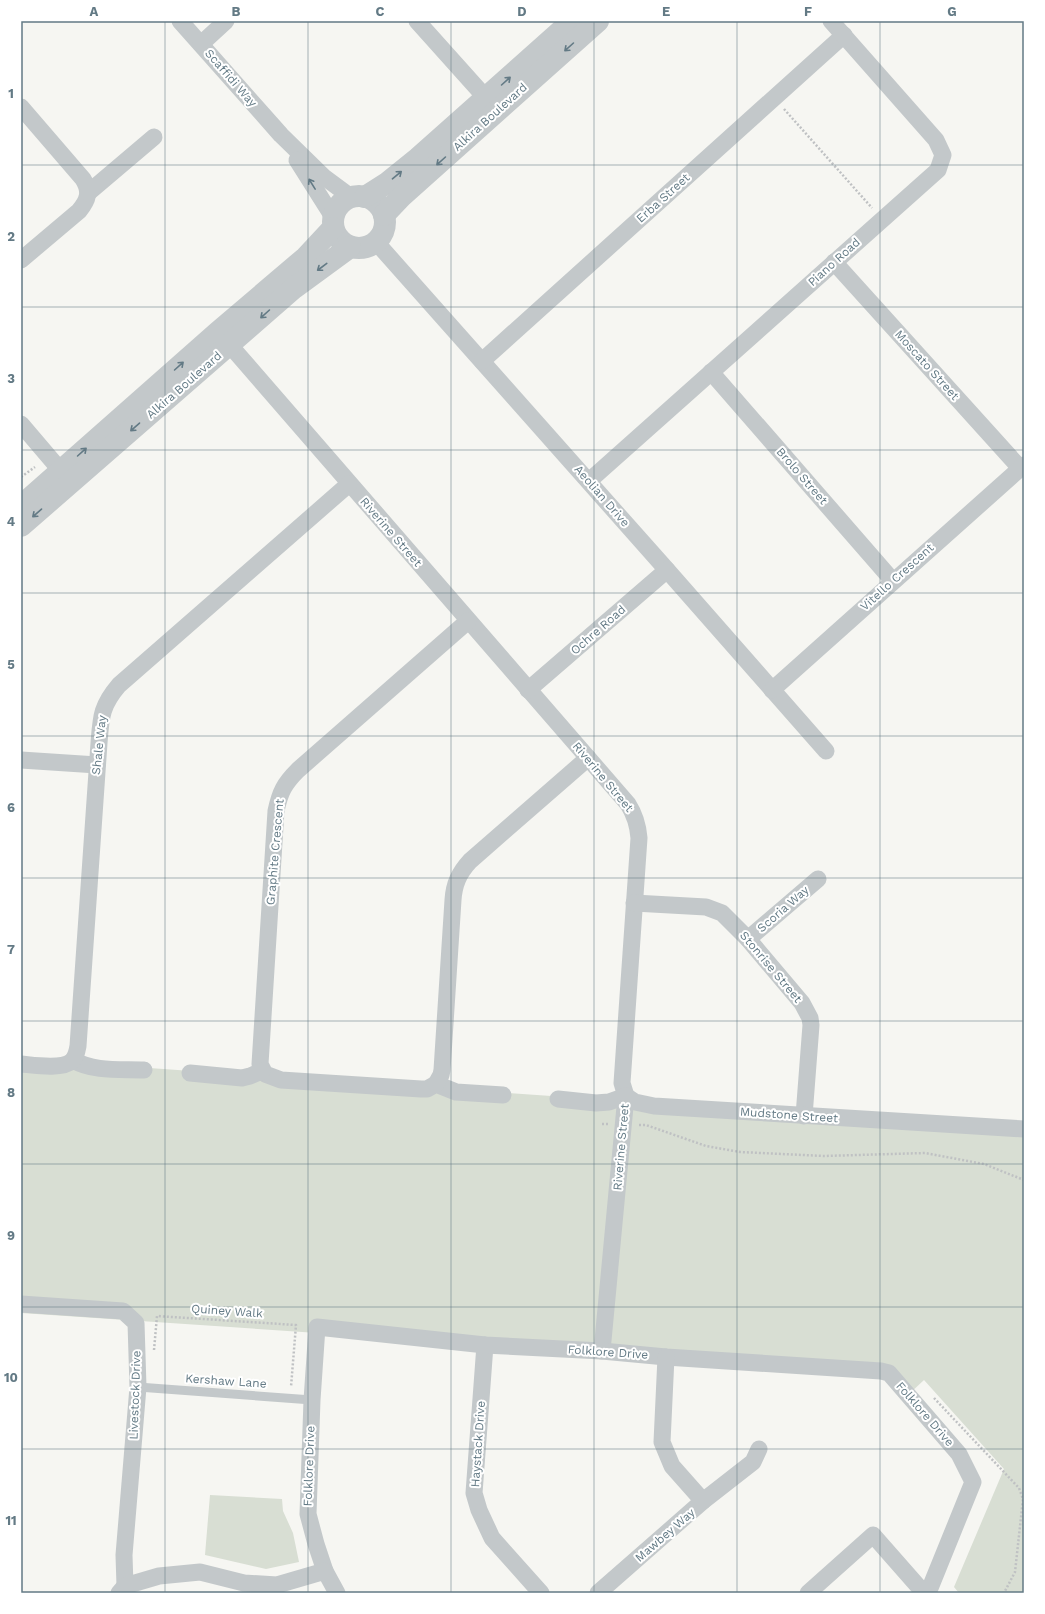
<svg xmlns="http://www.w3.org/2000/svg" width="1045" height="1614" viewBox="0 0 1045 1614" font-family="'Work Sans',sans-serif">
  <rect width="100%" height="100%" fill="#f6f6f2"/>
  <g fill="#d8ded3">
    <path d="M21,1059L1024,1129V1593H959L954,1587L1004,1469L924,1380L908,1395L881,1371L21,1313Z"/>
    <path d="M210,1495L282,1499L283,1511L293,1533L299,1562L266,1569L205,1555Z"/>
  </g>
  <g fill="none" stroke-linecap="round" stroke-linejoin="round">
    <g stroke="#bfc1c3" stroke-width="2.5" stroke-dasharray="2 2" stroke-linecap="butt">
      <path d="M784,109L872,208"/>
      <path d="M21,477L35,467"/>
      <path d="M602,1124H608"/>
      <path d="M639,1125H646L706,1146L740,1152L824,1156L925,1153L984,1164L1024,1180"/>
      <path d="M154,1350L157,1316L296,1325L291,1387"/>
      <path d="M934,1398L1019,1488L1023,1499L1015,1572L1004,1593"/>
    </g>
    <path stroke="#c3c8ca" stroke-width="9" d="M138,1387L312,1400"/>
    <g stroke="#c3c8ca" stroke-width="17">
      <path d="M180,21L281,135L324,177L351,197"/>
      <path d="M417,21L486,98"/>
      <path d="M201,44L226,21"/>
      <path d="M21,107L83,179C91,192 88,200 79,211L21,260"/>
      <path d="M297,160L333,217"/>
      <path d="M88,193L154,137"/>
      <path d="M376,242L667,570L826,751"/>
      <path d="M834,262L1020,468"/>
      <path d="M221,335L628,804C635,815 638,825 639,838L622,1083L626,1096L602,1351"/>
      <path d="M482,361L844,35"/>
      <path d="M711,372L893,581"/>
      <path d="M21,424L61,471"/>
      <path d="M589,481L938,170L943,155L936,140L831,21"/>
      <path d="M468,621L298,770C284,784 280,792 276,811L260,1064L265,1074L281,1080L421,1089H427L436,1084L456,1092L503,1095"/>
      <path d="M528,690L667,570"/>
      <path d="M772,690L1024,465"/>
      <path d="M21,760L97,765"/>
      <path d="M634,903L706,907L722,913L748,939L802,1003L810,1018L811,1025L804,1116"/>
      <path d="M748,939L818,879"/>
      <path d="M73,1060C94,1072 120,1069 144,1070"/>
      <path d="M21,1064C33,1065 62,1070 72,1061C76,1057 77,1052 78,1046L99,743C101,717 101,706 119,685L349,484"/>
      <path d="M190,1073L242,1078L250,1076L262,1071"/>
      <path d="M436,1084L441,1075L442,1070L453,900C454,884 459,873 470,861L588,758"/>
      <path d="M558,1099L596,1103L609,1102L626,1096L635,1102L654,1106L1024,1129"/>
      <path d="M21,1304L123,1311L136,1323L138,1387L124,1555L125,1586"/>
      <path d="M485,1345L474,1493L479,1510L492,1538L541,1593"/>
      <path d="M703,1501L753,1462L759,1449"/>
      <path d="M325,1571L316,1544L308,1514L312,1400L317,1327L485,1345L602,1351L666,1357L881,1371L889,1373L959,1454L973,1482L928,1593"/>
      <path d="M119,1593L125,1586L159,1576L200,1572L244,1583L277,1585L325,1571L337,1593"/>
      <path d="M598,1593L703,1501L672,1466L662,1442L666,1357"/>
      <path d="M808,1593L873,1535L924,1593"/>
    </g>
    <g stroke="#c3c8ca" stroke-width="22">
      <circle cx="359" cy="222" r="26"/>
      <path d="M365,197L387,183L418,158L572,21"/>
      <path d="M384,215L402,196L598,21"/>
      <path d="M21,506L218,332L306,257L333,228"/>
      <path d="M21,526L294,288L350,247"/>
    </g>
  </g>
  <defs><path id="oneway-shaft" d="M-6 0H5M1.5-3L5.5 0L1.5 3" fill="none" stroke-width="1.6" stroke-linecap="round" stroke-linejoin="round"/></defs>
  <g stroke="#637a85">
    <use href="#oneway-shaft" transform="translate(569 47) rotate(138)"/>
    <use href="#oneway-shaft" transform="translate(506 81) rotate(-42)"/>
    <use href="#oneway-shaft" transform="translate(441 161) rotate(138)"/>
    <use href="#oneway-shaft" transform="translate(397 175) rotate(-40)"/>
    <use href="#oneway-shaft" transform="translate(312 184) rotate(-122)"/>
    <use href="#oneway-shaft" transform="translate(322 267) rotate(143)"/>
    <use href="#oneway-shaft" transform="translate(265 314) rotate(138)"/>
    <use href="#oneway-shaft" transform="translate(179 366) rotate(-42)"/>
    <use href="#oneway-shaft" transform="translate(135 427) rotate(139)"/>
    <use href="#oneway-shaft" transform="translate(82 452) rotate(-42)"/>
    <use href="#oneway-shaft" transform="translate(37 513) rotate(139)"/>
  </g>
  <path fill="none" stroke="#637a85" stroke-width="1" stroke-opacity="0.55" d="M165,21V1593M308,21V1593M451,21V1593M594,21V1593M737,21V1593M880,21V1593M21,165H1024M21,307H1024M21,450H1024M21,593H1024M21,736H1024M21,878H1024M21,1021H1024M21,1164H1024M21,1307H1024M21,1449H1024"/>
  <g text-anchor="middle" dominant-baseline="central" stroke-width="4" stroke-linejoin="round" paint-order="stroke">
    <g font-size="12" fill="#637a85" stroke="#fff">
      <text transform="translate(231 78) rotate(49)">Scaffidi Way</text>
      <text transform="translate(490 117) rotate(-42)">Alkira Boulevard</text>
      <text transform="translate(663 198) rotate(-42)">Erba Street</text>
      <text transform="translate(834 262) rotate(-42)">Piano Road</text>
      <text transform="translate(927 365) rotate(48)">Moscato Street</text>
      <text transform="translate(184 385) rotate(-41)">Alkira Boulevard</text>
      <text transform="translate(802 476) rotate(49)">Brolo Street</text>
      <text transform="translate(602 496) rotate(49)">Aeolian Drive</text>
      <text transform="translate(391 532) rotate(49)">Riverine Street</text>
      <text transform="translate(897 577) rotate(-42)">Vitello Crescent</text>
      <text transform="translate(598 630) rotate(-41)">Ochre Road</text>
      <text transform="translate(99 745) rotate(-84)">Shale Way</text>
      <text transform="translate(603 777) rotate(50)">Riverine Street</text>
      <text transform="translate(275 852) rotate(-85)">Graphite Crescent</text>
      <text transform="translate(783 909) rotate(-41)">Scoria Way</text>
      <text transform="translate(771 967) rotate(50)">Stonrise Street</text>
      <text transform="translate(789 1115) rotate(4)">Mudstone Street</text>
      <text transform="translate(621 1147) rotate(-85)">Riverine Street</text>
      <text transform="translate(227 1311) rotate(4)">Quiney Walk</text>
      <text transform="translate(608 1352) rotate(4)">Folklore Drive</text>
      <text transform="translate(226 1381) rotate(4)">Kershaw Lane</text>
      <text transform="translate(135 1395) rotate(-88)">Livestock Drive</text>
      <text transform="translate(925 1414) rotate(49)">Folklore Drive</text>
      <text transform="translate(478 1444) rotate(-86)">Haystack Drive</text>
      <text transform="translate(309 1466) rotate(-88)">Folklore Drive</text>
      <text transform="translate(665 1535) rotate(-41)">Mawbey Way</text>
    </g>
  </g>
  <rect width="1045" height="1614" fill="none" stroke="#ffffff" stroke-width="44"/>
  <rect x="22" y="22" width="1001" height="1570" fill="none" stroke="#637a85" stroke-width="1.5"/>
  <g font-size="13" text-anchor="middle" font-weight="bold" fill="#637a85">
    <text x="94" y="16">A</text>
    <text x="236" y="16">B</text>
    <text x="380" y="16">C</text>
    <text x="522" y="16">D</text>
    <text x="666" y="16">E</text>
    <text x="808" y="16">F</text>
    <text x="952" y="16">G</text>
    <text x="11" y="98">1</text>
    <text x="11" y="241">2</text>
    <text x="11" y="383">3</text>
    <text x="11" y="526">4</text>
    <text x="11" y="669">5</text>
    <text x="11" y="812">6</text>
    <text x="11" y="954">7</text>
    <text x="11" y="1097">8</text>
    <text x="11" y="1240">9</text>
    <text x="11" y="1382">10</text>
    <text x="11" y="1525">11</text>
  </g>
</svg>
